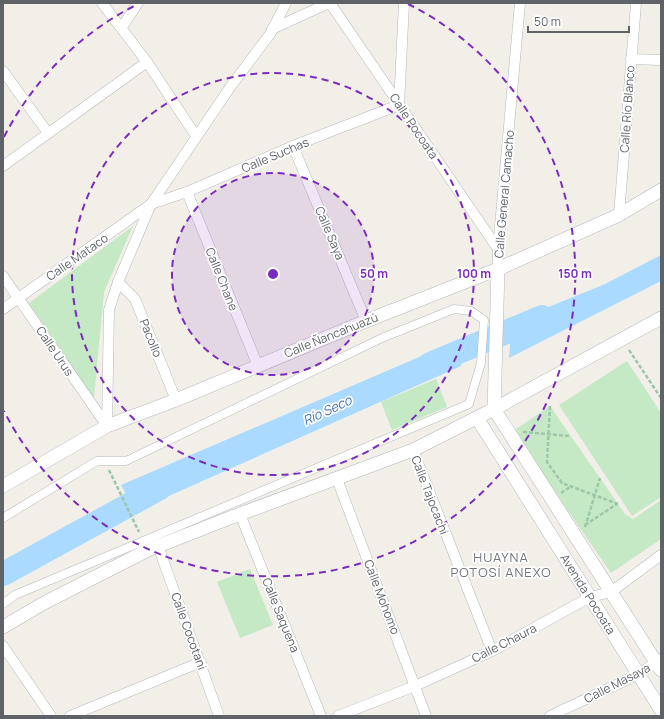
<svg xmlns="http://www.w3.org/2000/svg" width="664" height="719" viewBox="0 0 664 719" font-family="Manrope,sans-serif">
  <rect width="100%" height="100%" fill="#f1efe8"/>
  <g fill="#c5e8c5">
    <path d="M133,226L104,292L94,398L29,303Z"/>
    <path d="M627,361L661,413V497L632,516L559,405Z"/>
    <path d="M436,379L447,407L392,430L381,402Z"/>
    <path d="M550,406L625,514L633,519L661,500V539L611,573L513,431Z"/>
    <path d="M250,569L273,625L240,638L217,582Z"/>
  </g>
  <g fill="#aadaff">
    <path d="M661,255V281L509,358L512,322L605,284Z"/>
    <path d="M461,339V366L135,511L121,485Z"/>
  </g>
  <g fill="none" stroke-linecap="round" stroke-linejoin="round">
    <g stroke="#aadaff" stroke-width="24">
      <path d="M430,364L542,317"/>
      <path d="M3,574L160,488"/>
    </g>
    <g stroke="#b5b8bc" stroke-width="9">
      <path id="pedestrian" d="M3,518L97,461H126L382,338L454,309L471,311L484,320L481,363L469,404L15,595L3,604"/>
    </g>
    <g stroke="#b5b8bc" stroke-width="11">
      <g id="minor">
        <path d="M102,3L147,62L196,136"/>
        <path d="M330,3L498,249"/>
        <path d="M122,27L138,3"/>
        <path d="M272,29L329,3"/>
        <path d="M631,59L661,60"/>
        <path d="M3,71L48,133"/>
        <path d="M293,146L366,321"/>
        <path d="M3,166L147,62"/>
        <path d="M187,192L258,366"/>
        <path d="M619,215L636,3"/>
        <path d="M498,269V249L520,3"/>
        <path d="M3,276L107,426"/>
        <path d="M118,282L135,299L176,400"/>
        <path d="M3,309L151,204L187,192L293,146L399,105L404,3"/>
        <path d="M107,426L109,310L118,282L151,204L231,86L270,34L286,3"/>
        <path d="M413,450L492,651"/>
        <path d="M337,479L426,716"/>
        <path d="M240,514L321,716"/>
        <path d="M158,546L219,716"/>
        <path d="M3,646L51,716"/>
        <path d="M70,716L201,662"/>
        <path d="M338,716L415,686L492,651L590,597L611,592L661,555"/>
        <path d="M550,716L639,674L661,659"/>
      </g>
    </g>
    <g stroke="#b5b8bc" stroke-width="14">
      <g id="tertiary">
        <path d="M494,409L661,670"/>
        <path d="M494,409L498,269"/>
        <path d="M477,418L661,710"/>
        <path d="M3,486L107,426L176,400L366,321L498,269L619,215L661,190"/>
        <path d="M3,627L44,603L148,550L240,514L413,450L494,409L661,318"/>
      </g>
    </g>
    <g stroke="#9cc7a9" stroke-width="2.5" stroke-dasharray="4 2" stroke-linecap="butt">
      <path d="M629,350L661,398"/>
      <path d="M550,406L547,462L562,483L618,504"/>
      <path d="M523,432L570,436"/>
      <path d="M109,470L139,532"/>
      <path d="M561,493L570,487"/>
      <path d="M585,525L617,504"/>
      <path d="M585,527L600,478"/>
    </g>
    <use href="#pedestrian" stroke="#fff" stroke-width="8"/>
    <use href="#minor" stroke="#fff" stroke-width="10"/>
    <use href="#tertiary" stroke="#fff" stroke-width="13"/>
  </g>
  <circle cx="273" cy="274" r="101" fill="#7b2cbf" fill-opacity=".12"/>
  <g fill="none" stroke="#7b2cbf" stroke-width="2" stroke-dasharray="7 5">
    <circle cx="273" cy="274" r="101"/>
    <circle cx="273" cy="274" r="201"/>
    <path d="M4 137A302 302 0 0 1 138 4M408 4A302 302 0 1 1 4 411"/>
  </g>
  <g text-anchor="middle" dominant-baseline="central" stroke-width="3.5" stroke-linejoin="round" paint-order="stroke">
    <g font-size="12" fill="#5f6368" stroke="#fff">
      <text transform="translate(627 109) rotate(-86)">Calle Río Blanco</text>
      <text transform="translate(414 126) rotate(56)">Calle Pocoata</text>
      <text transform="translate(275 155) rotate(-23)">Calle Suchas</text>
      <text transform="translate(504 194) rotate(-85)">Calle General Camacho</text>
      <text transform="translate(330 233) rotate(67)">Calle Saya</text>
      <text transform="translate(77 257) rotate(-35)">Calle Mataco</text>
      <text transform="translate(222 279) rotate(68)">Calle Chane</text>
      <text transform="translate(331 335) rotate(-22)">Calle Ñancahuazú</text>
      <text transform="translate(151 338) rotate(68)">Pacollo</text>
      <text transform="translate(55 351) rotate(56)">Calle Urus</text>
      <text transform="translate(430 495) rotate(69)">Calle Tajocachi</text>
      <text transform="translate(588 594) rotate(58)">Avenida Pocoata</text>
      <text transform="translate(382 597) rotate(69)">Calle Mohomo</text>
      <text transform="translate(281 615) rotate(68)">Calle Saquena</text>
      <text transform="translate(189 631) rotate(70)">Calle Cocotani</text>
      <text transform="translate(504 643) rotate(-27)">Calle Chaura</text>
      <text transform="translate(617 683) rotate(-27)">Calle Masaya</text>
    </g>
    <g font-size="13" font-style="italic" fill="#4174aa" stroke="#fff">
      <text transform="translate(327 410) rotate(-25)">Río Seco</text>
    </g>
    <g font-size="13" letter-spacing="1" fill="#70757a" stroke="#fff">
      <text x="501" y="557">HUAYNA<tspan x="501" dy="15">POTOSÍ ANEXO</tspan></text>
    </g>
  </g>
  <circle cx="273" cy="274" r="6" fill="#7b2cbf" stroke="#fff" stroke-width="2"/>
  <g font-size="12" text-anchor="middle" font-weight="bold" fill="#7b2cbf" stroke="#fff" stroke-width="3.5" stroke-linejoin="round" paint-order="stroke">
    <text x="374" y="278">50 m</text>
    <text x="474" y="278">100 m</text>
    <text x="575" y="278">150 m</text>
  </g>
  <rect width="664" height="719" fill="none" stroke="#5f6368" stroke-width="8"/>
  <path d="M528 26v6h101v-6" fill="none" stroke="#5f6368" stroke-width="2"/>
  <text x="534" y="26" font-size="12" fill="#5f6368" stroke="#ffffff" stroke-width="3" paint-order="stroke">50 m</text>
</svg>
